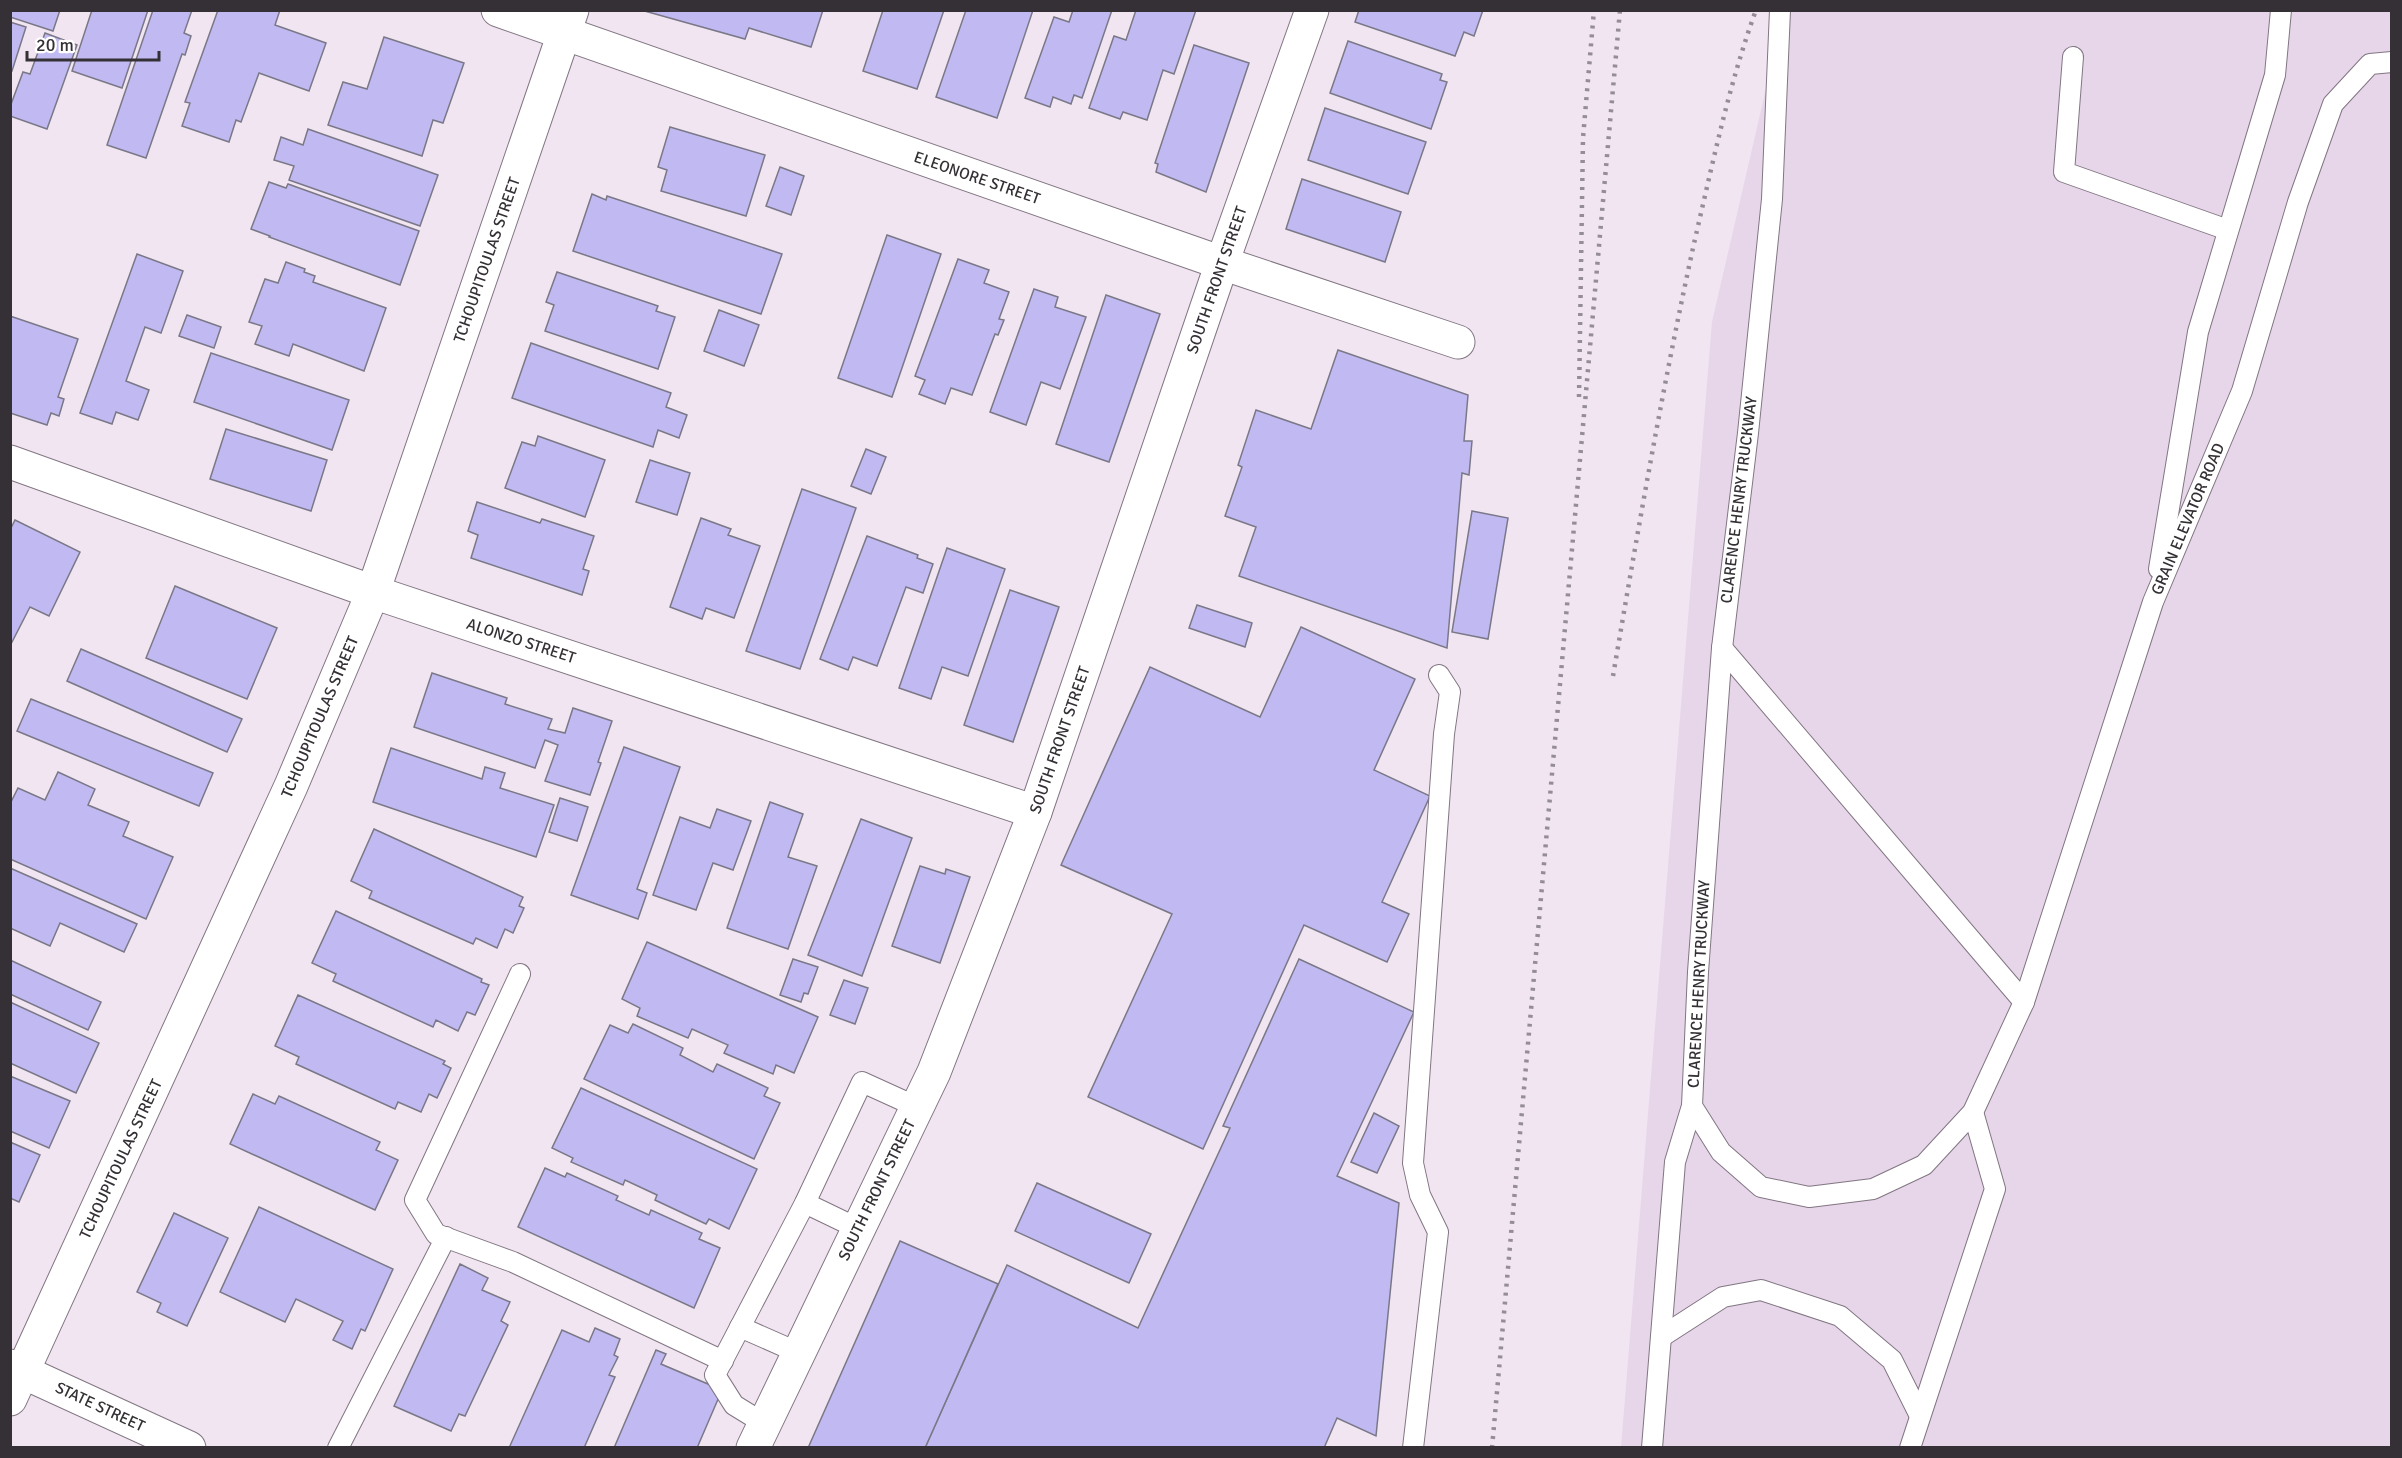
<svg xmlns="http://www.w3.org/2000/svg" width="2402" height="1458" viewBox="0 0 2402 1458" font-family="Signika,sans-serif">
  <rect width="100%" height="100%" fill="#f1e5f2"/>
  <path fill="#e7d5e9" d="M1784,11H2391V1447L1621,1448L1712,322Z"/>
  <g fill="#c1baf2" stroke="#7a7887" stroke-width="1.5">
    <path d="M10,10H60L53,31L10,17Z"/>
    <path d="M92,10H148L122,88L72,71Z"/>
    <path d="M153,10H192L184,33L191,36L185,55L182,54L146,158L107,145Z"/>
    <path d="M218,10H280L275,25L326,43L309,91L259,73L241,122L236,120L229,142L182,126L190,103L185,102Z"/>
    <path d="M641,10H823L811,47L749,28L745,39Z"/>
    <path d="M883,10H944L917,89L863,71Z"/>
    <path d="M966,10H1033L997,118L936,97Z"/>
    <path d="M1073,10H1112L1082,98L1074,95L1071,104L1053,97L1050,107L1025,98L1054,17L1069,22Z"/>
    <path d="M1136,10H1196L1174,74L1163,70L1147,120L1123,112L1120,119L1089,108L1114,36L1126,40Z"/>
    <path d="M1359,10H1483L1474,36L1464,32L1455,56L1355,22Z"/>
    <path d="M10,22L26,27L12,71L10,70Z"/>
    <path d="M45,33L77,45L47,129L10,116V107L23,72L30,74Z"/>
    <path d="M384,37L464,63L443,123L433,120L422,156L328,125L343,82L367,89Z"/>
    <path d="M1348,41L1442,74L1440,80L1447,82L1431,129L1330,93Z"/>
    <path d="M1194,45L1249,63L1206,192L1156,172L1158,164L1155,163Z"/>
    <path d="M1325,108L1426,142L1408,194L1308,160Z"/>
    <path d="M670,127L765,155L746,216L661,191L667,170L658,167Z"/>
    <path d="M308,129L438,175L420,226L289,180L294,166L274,160L281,137L303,145Z"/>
    <path d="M780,167L804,176L791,215L766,206Z"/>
    <path d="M1302,179L1401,212L1385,262L1286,229Z"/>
    <path d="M269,182L286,188L288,184L419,231L400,285L269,237L270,236L251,229Z"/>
    <path d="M592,194L606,200L607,196L782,254L761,314L573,251Z"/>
    <path d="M887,235L941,254L892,397L838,378Z"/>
    <path d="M137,254L183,271L161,333L145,327L126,381L149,390L138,420L116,412L112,424L80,413Z"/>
    <path d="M958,259L989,270L984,283L1009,292L999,319L1004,320L998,335L995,334L972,395L951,388L945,404L919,394L925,380L915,376Z"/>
    <path d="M286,262L305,269L304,272L315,276L313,282L386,308L364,371L293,344L289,356L255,344L262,326L249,322L265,279L278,283Z"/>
    <path d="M557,272L658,306L656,311L675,317L658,369L545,331L554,305L546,302Z"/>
    <path d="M1034,289L1058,297L1055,307L1086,317L1060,389L1041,382L1026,425L990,412Z"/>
    <path d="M1106,295L1160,314L1109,462L1056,444Z"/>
    <path d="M719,310L759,325L744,366L704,351Z"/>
    <path d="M187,315L221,327L214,348L179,336Z"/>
    <path d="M10,316L78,339L58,397L64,399L59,416L51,413L47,425L10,413Z"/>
    <path d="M531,343L671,393L666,407L687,415L679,438L658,430L653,447L512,398Z"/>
    <path d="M1338,350L1468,395L1464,441H1472L1469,475L1462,473L1447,648L1239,576L1256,527L1225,516L1242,467L1238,465L1256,410L1311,429Z"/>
    <path d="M211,353L349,400L332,450L194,402Z"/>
    <path d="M226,429L327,460L311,511L210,479Z"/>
    <path d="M538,436L605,460L585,517L505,488L522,442L535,446Z"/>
    <path d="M866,449L886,457L871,494L851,486Z"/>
    <path d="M650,460L690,473L677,515L636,502Z"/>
    <path d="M802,489L856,508L800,669L746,651Z"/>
    <path d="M477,502L540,523L542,519L594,536L583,569L589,571L582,595L471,558L478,535L468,531Z"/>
    <path d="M1472,511L1508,518L1488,639L1452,632Z"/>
    <path d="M701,518L731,529L728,535L760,546L734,618L706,608L702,619L670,607Z"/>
    <path d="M15,520L80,552L49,616L30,607L10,646V530Z"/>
    <path d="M867,536L918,555L917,558L933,564L923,593L906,587L877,666L853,657L848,670L820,659Z"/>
    <path d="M947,548L1005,569L968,676L942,667L931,699L899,688Z"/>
    <path d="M175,586L277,628L247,699L146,658Z"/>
    <path d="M1010,590L1059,607L1013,742L964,725Z"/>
    <path d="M1197,605L1252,623L1245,647L1189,628Z"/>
    <path d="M1301,627L1415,679L1374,770L1430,796L1382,902L1409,914L1387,962L1304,925L1203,1149L1088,1097L1172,914L1061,865L1150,667L1260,717Z"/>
    <path d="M81,649L242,719L227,752L67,681Z"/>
    <path d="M432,673L507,698L505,704L552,719L548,729L565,733L573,708L612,721L598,762L601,763L590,795L545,781L558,745L545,740L535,768L414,727Z"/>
    <path d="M31,699L213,773L199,806L17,731Z"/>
    <path d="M624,747L680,767L637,889L647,893L638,919L571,895Z"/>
    <path d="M391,748L482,779L485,767L505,773L500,788L554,805L536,857L373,802Z"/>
    <path d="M58,772L95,789L88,805L129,822L123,836L173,857L146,919L10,859V804L18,788L45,800Z"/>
    <path d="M560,798L588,807L577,841L549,832Z"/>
    <path d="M770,802L803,814L788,857L817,866L788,949L727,928Z"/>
    <path d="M717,809L751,821L733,870L713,863L696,910L653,895L680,817L710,828Z"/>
    <path d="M861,819L912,838L862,976L808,955Z"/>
    <path d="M374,829L523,897L519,906L524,908L513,933L505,929L497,948L476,938L473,944L369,898L372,891L351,881Z"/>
    <path d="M920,866L945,874L946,869L970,877L940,963L892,946Z"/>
    <path d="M10,868L137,924L124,952L60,923L50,946L10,928Z"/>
    <path d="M336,911L482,979L481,982L489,985L475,1015L467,1012L458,1031L436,1020L433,1027L333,981L336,974L312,963Z"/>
    <path d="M647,942L818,1017L794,1073L776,1065L773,1074L724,1053L728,1045L692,1029L688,1038L637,1016L640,1008L622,999Z"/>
    <path d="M793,959L818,967L808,994L804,993L801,1002L780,995Z"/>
    <path d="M1299,959L1414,1012L1337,1176L1399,1203L1376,1436L1337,1418L1324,1448H925L1007,1265L1138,1328L1230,1128L1223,1126Z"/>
    <path d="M10,960L101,1002L88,1030L10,994Z"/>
    <path d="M844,980L868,988L855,1024L830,1015Z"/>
    <path d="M298,995L445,1061L443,1064L451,1068L437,1098L429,1094L421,1112L398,1102L395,1109L296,1064L299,1057L275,1046Z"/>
    <path d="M10,1002L99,1043L76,1093L10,1063Z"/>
    <path d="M633,1024L683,1048L680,1055L713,1072L717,1064L768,1088L764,1096L780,1103L754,1159L584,1079L610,1025L628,1033Z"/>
    <path d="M10,1076L70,1101L49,1148L10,1131Z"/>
    <path d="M581,1088L757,1169L729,1229L709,1219L706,1224L655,1200L657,1195L625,1180L623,1185L571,1162L573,1158L552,1148Z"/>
    <path d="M253,1094L275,1104L279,1096L380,1142L376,1150L398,1160L375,1210L230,1144Z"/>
    <path d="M1374,1113L1399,1126L1377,1173L1351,1162Z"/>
    <path d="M10,1142L40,1155L19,1202L10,1198Z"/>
    <path d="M545,1168L565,1177L567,1173L618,1196L616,1200L649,1215L651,1210L702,1233L699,1239L720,1248L694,1308L518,1227Z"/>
    <path d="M1037,1183L1151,1234L1129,1283L1015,1231Z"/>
    <path d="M259,1207L393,1269L365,1331L361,1329L352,1349L333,1340L343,1321L296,1299L285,1322L220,1292Z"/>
    <path d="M174,1213L228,1238L187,1326L157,1312L161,1303L137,1292Z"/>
    <path d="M900,1241L998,1284L925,1448H808Z"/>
    <path d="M460,1264L488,1278L482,1290L510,1302L501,1321L508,1325L465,1416L459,1414L451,1431L394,1406Z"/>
    <path d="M595,1328L620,1339L614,1355L618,1357L609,1375L615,1377L584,1448H509L562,1330L589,1342Z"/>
    <path d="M656,1350L666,1354L661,1364L722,1390L697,1448H614Z"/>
  </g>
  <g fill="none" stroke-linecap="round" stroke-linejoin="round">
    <g stroke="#817682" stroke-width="22">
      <g id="lane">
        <path d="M1780,10L1772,199L1748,433L1722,648L1698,972L1692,1106L1721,1152L1761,1187L1809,1197L1873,1189L1924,1165L1973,1112L2024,1002L2153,602L2242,391L2298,202L2333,104L2370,64L2392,62"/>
        <path d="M2073,57L2064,172L2228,230"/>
        <path d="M2159,569L2198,332L2275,75L2281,10"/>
        <path d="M1722,648L2024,1002"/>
        <path d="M520,974L415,1200L436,1234L513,1262L723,1361"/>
        <path d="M805,1203L859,1229"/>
        <path d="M740,1327L799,1353"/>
        <path d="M1661,1337L1723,1297L1761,1290L1840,1316L1892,1360L1920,1416"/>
        <path d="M765,1424L734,1405L715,1375L805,1203L862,1082L917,1107"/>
        <path d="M338,1448L446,1237"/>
        <path d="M1413,1448L1438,1232L1420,1195L1413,1163L1444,734L1450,692L1439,675"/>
        <path d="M1652,1448L1675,1162L1692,1106"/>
        <path d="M1910,1448L1995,1189L1973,1112"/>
      </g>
    </g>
    <g stroke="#817682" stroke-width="35">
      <g id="street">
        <path d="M498,10L1222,263L1458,342"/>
        <path d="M10,462L373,592L1035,812"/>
        <path d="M10,1366L189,1448"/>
        <path d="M753,1448L934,1072L1035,812L1222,263L1312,10"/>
      </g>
    </g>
    <g stroke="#817682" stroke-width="35">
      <path id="secondary" d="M10,1399L291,786L373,592L572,10"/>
    </g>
    <use href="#lane" stroke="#fff" stroke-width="20"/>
    <use href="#street" stroke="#fff" stroke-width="33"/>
    <use href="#secondary" stroke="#fff" stroke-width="33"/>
    <g stroke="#958d96" stroke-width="4.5" stroke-dasharray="3 6" stroke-linecap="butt">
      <path d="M1579,397L1583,138L1594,10"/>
      <path d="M1613,676C1638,530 1663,384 1695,239C1713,162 1729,84 1756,10"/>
      <path d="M1492,1448L1620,10"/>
    </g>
  </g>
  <g text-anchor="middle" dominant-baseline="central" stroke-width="4.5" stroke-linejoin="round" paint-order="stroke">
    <g font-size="16" fill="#343035" stroke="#fff">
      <text transform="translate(977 178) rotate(19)">ELEONORE STREET</text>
      <text transform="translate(487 260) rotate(-71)">TCHOUPITOULAS STREET</text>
      <text transform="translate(1217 280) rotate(-71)">SOUTH FRONT STREET</text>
      <text transform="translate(1739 500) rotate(-83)">CLARENCE HENRY TRUCKWAY</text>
      <text transform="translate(2188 519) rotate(-67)">GRAIN ELEVATOR ROAD</text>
      <text transform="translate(521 641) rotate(18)">ALONZO STREET</text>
      <text transform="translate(320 717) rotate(-67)">TCHOUPITOULAS STREET</text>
      <text transform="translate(1060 740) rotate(-71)">SOUTH FRONT STREET</text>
      <text transform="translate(1699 984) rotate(-87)">CLARENCE HENRY TRUCKWAY</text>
      <text transform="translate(121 1159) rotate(-65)">TCHOUPITOULAS STREET</text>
      <text transform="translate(877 1190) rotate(-64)">SOUTH FRONT STREET</text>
      <text transform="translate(100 1407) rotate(25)">STATE STREET</text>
    </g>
  </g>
  <rect width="2402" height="1458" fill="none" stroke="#343035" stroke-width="24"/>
  <path d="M27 51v9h132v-9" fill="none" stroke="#343035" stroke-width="3"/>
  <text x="36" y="51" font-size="18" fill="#343035" stroke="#ffffff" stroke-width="4.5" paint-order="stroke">20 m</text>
</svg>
